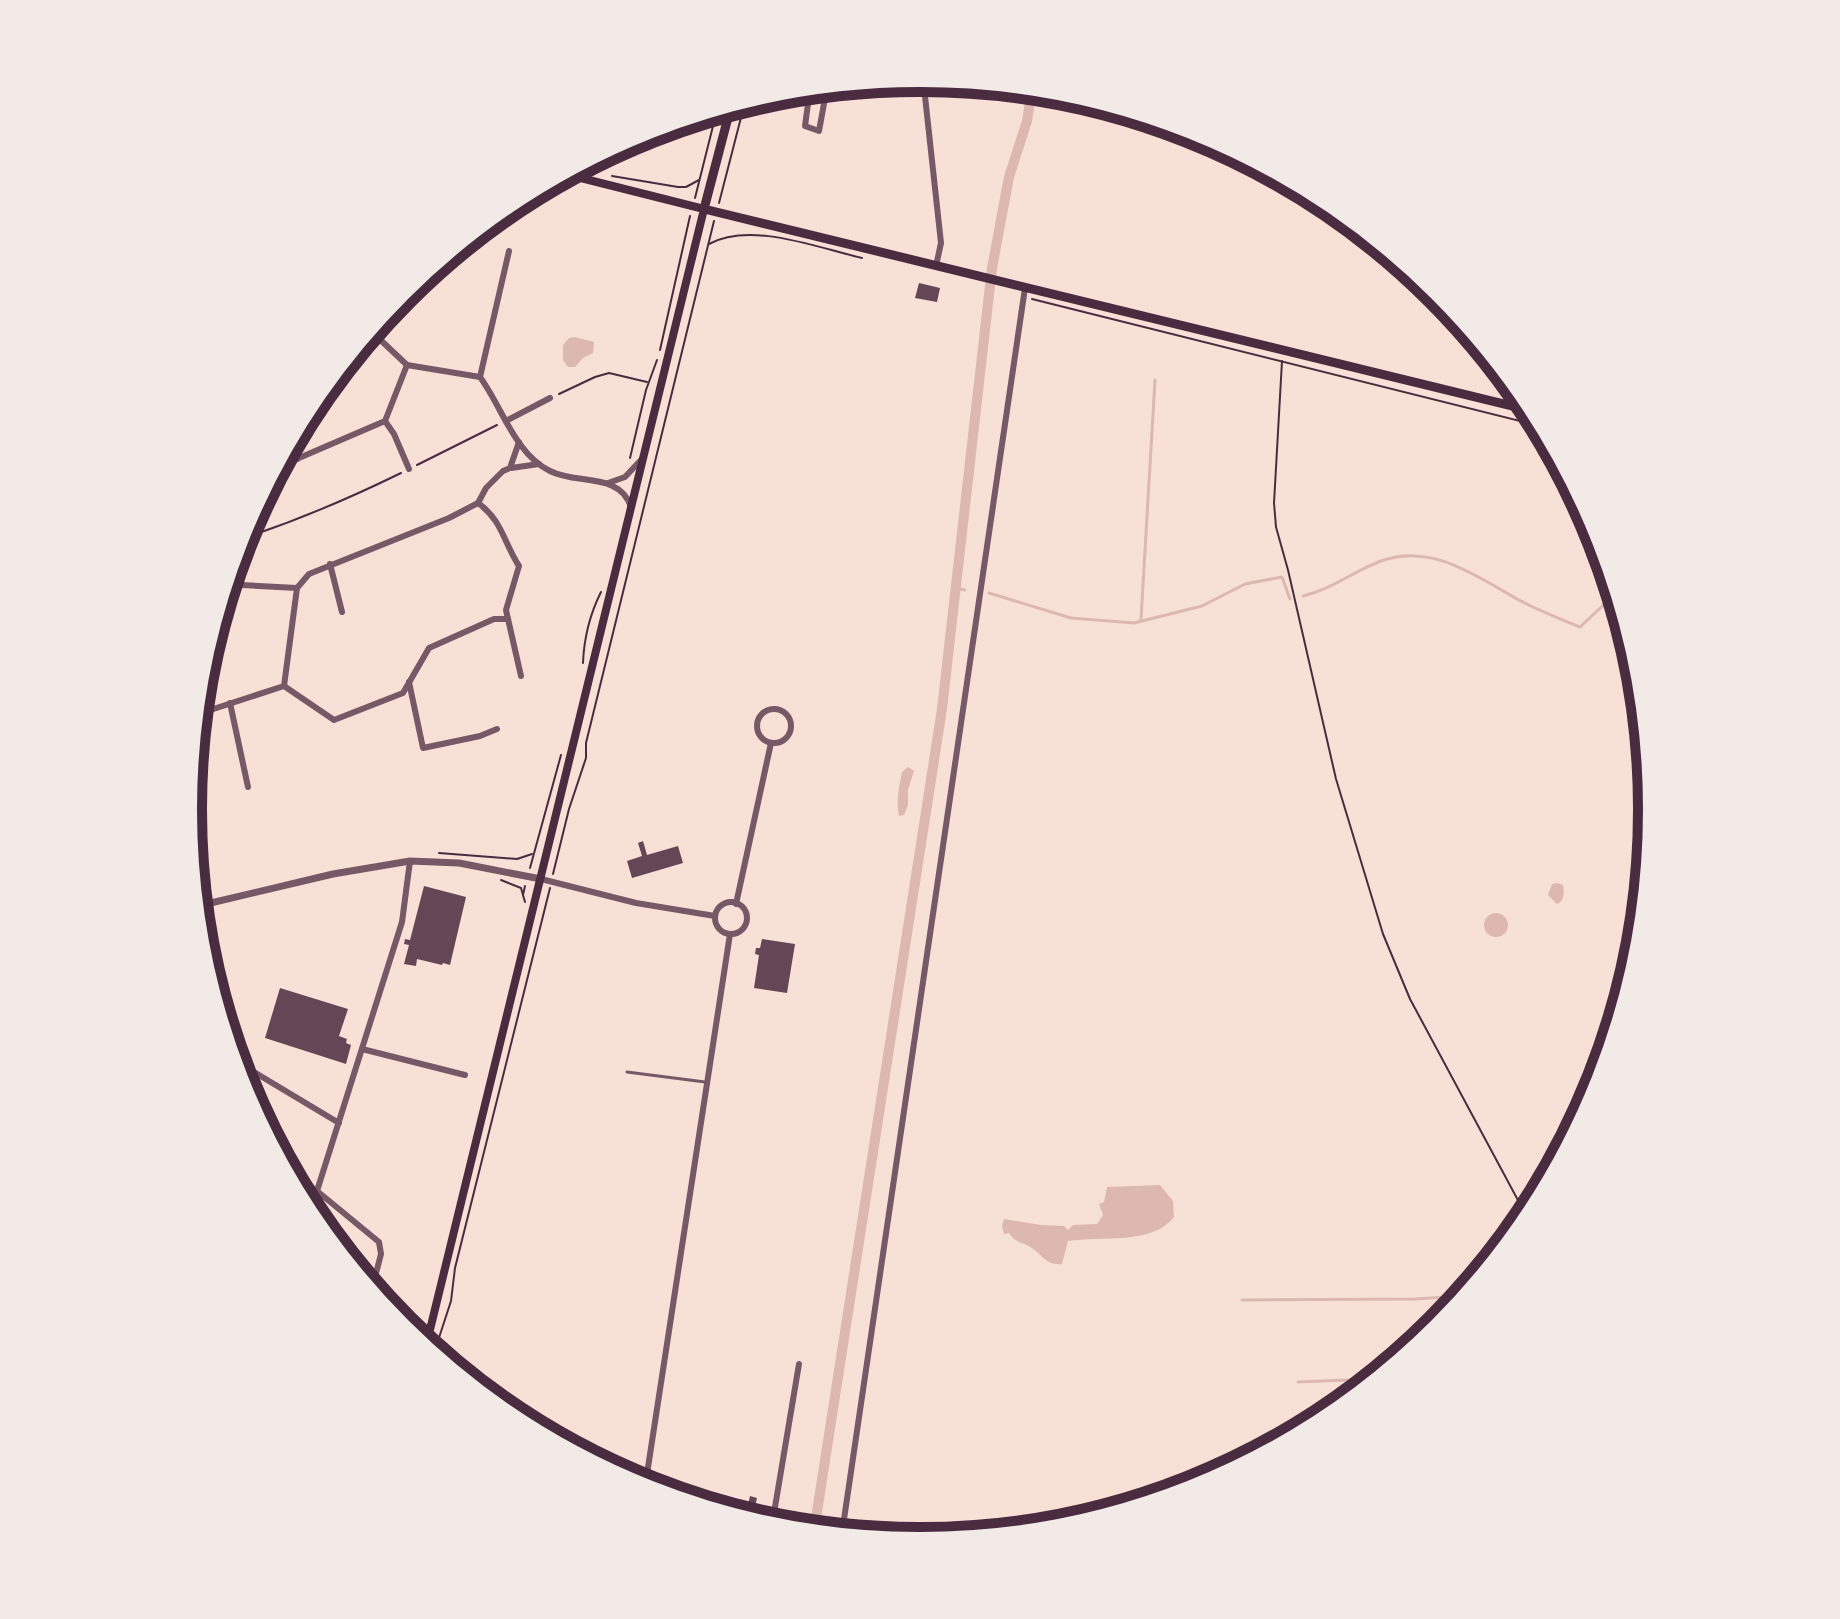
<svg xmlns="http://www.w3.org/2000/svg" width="1840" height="1619" viewBox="0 0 1840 1619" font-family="Spectral,serif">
  <rect width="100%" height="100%" fill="#f7e1d7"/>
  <g fill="#dcb8b0">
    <path d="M575,337L594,342L593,353L583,358L575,367H568L563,360V345L569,338Z"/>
    <path d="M908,767L914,771L908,790V805L904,815L899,816C896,800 899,787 902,772Z"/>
    <path d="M1557,883L1563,885C1564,892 1565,901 1557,904L1548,895L1552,884Z"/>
    <circle cx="1496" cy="925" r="12"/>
    <path d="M1160,1185L1173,1201L1174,1217C1153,1245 1101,1236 1068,1241L1062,1264C1047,1266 1043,1256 1032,1248C1023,1242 1015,1243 1009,1233L1004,1234L1002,1226L1004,1219L1041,1225L1064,1226L1068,1230L1073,1225L1097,1224L1103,1215L1099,1204L1104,1202L1107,1187Z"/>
  </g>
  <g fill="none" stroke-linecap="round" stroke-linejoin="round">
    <g stroke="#dcb8b0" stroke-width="3">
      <path d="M957,588L965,590"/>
      <path d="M989,593L1071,618L1134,623L1202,606L1245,584L1282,577L1290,599"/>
      <path d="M1303,596C1336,588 1357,568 1387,559C1435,545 1479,578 1519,600C1538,610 1560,619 1580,627L1611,598"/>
      <path d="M1141,619L1155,380"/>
      <path d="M1242,1300L1415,1299L1462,1296"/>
      <path d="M1298,1382L1373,1379"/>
    </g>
    <path stroke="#dcb8b0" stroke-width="10" d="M814,1531L942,709L992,268L1009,177L1027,121L1032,89"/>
  </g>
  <g fill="#644757">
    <path d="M919,283L940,288L937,302L915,298Z"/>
    <path d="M643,841L647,855L678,846L683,863L632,878L627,861L642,856L638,843Z"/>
    <path d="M424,886L466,897L450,965L443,963L442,965L417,959L416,966L404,964L409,945L404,944L405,939L410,940Z"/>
    <path d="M762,939L795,944L787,993L754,988L759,955L755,954L756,948H760Z"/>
    <path d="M280,988L348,1009L339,1036L347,1039L346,1043L351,1045L346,1064L265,1038Z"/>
    <path d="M750,1496L757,1498L754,1511L747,1509Z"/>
  </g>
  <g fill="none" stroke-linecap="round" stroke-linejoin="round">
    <g stroke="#4a2c40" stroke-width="2">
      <path d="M612,176L678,187H686L699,180"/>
      <path d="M695,198L717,110"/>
      <path d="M719,203L745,102"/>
      <path d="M709,244C751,221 818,248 862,258"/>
      <path d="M1032,299L1540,426"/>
      <path d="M660,350L690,216"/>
      <path d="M1282,361L1274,503L1276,527L1288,570L1336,779L1383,934L1410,999L1527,1217"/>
      <path d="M559,394L595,377L609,373L647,382"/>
      <path d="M630,458L646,390L657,360"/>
      <path d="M417,465L497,425"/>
      <path d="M241,539C296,521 348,499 401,473"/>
      <path d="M242,578L249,520"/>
      <path d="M583,663C584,637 589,616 601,592"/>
      <path d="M439,853L517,859L532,854"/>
      <path d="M530,868L561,755"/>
      <path d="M553,874L569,809L586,758V743L714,221"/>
      <path d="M501,880L521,888L525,902"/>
      <path d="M523,895L525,886"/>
      <path d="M434,1353L451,1301L455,1268L550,888"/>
    </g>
    <path stroke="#755966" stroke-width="3" d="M627,1072L705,1082"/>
    <g stroke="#755966" stroke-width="6">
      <path d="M923,78L941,243L936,266"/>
      <path d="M810,89L805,126L819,131L827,87"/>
      <path d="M371,331L407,365L480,377C502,407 515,454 550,471C577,485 620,472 631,507"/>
      <path d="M376,336L407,303L418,284"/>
      <path d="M480,377L509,251"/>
      <path d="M385,421L394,434L409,469"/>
      <path d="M506,421L550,398"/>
      <path d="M297,459L299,426"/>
      <path d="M278,467L385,421L407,365"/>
      <path d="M511,468L539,464"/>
      <path d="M608,483L625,477L640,461"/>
      <path d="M330,564L342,612"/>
      <path d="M242,585L297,588"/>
      <path d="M508,619L521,676"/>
      <path d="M409,682L423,748L480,736L497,729"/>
      <path d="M284,686L334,720L403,693L429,648L494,619H508L506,610L519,566C504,543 502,520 478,503"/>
      <path d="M230,703L248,787"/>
      <circle cx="774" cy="726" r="17"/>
      <path d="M198,714L284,686L297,588L309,574L449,518L478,503L486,488L503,471L510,468L519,442"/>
      <path d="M193,768L199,796"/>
      <path d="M541,879L636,903L715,916"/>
      <circle cx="731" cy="918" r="16"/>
      <path d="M736,904L771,743"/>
      <path d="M362,1049L465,1075"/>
      <path d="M254,1072L339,1123"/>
      <path d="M289,1173L317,1191L379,1242L381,1254L372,1289"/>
      <path d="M310,1213L402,922L410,861"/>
      <path d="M645,1487L730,934"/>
      <path d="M772,1525L799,1364"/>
      <path d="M842,1533L1025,288"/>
    </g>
    <path stroke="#755966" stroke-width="7" d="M198,906L333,874L410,861L459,863L541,879"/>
    <path stroke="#4a2c40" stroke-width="8" d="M426,1346L704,209L565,174"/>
    <path stroke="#4a2c40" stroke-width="9" d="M731,106L704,209L1533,411"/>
  </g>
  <path d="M0 0H1840V1619H0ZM919 92H921A717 717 0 0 1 1638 809V810A717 717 0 0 1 921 1527H919A717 717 0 0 1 202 810V809A717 717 0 0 1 919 92Z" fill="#f1eae7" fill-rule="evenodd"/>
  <path fill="none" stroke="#4a2c40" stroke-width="10" d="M919 92H921A717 717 0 0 1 1638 809V810A717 717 0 0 1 921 1527H919A717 717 0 0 1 202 810V809A717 717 0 0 1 919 92Z"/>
</svg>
